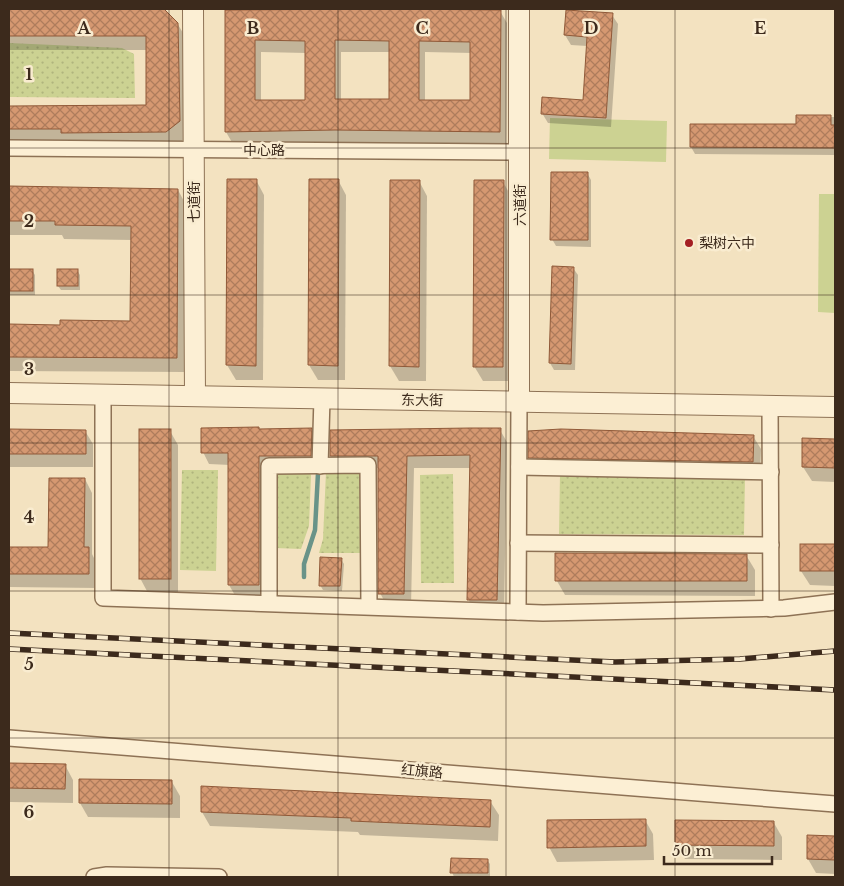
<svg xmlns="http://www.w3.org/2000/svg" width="844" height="886" viewBox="0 0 844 886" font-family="'Libre Baskerville','Noto Sans SC',serif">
  <defs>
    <pattern id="green-dots" width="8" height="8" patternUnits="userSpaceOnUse" patternTransform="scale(1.25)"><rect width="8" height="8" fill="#ccd292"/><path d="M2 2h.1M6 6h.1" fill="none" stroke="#b0b47d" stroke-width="1.8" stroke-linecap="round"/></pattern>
    <pattern id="building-cross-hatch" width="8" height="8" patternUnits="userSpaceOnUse" patternTransform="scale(1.25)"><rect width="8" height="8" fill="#d59871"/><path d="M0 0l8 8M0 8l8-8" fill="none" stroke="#ae7c5c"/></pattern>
  </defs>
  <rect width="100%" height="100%" fill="#f3e2c0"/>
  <g fill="url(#green-dots)">
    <path d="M9,43L122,48L134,54L135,98L9,97Z"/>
    <path d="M182,470H218L216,571L180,570Z"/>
    <path d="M308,471L311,475L309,526L301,549L275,548V472Z"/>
    <path d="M326,472H362L363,553H319L323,539Z"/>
    <path d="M453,474L454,583H421L420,475Z"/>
    <path d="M560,474L745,476L744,535L559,534Z"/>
  </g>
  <g fill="#ccd292">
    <path d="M550,118L667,121L666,162L549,159Z"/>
    <path d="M819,194H835V313L818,312Z"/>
  </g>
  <g fill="#0003" fill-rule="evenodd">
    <path d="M9,11H163L177,23L186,38L188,136L174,147L9,143V107L148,106V50H9Z"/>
    <path d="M500,11L507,23L506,143L233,144L226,132V12ZM261,52L306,53V101H261ZM341,52H390V100H341ZM425,52L472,53L471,101H425Z"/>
    <path d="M612,15L618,24L611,127L548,123L542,113L584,101L587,46L571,45L565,35Z"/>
    <path d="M797,117H835V155L695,154L691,147V125L797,126Z"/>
    <path d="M587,173L591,180V247L556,246L552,239Z"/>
    <path d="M228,180H256L264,195L263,380H236L227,365Z"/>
    <path d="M338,180L346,195L345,380H318L309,365Z"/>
    <path d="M419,181L427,196L426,381H399L390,366Z"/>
    <path d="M503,182L511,196L510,381H483L474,366Z"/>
    <path d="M9,188L178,190L186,205L184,372L9,371V326H61L132,322V240L64,239L62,235H9Z"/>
    <path d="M573,268L578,275L575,370H554L550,363Z"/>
    <path d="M9,270H32L35,275V295H9Z"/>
    <path d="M77,270L80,275V290H61L58,286Z"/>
    <path d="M311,429L318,441L317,468H265V597H236L229,585L230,465L209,464L203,452Z"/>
    <path d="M500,430L507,442L504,613L476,612L468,599L471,468H414L411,607L387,606L380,593L379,468L339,469L331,456Z"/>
    <path d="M9,431H85L93,444V467H9Z"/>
    <path d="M170,431L178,445V593H148L140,578Z"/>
    <path d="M753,436L761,449L760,475L537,471L529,457Z"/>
    <path d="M803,440H835V482L812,481L803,467Z"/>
    <path d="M85,479L92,493V554L96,562V588L9,587V548H49Z"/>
    <path d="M802,545H835V586L810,585L801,571Z"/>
    <path d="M746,555L755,570V596L565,595L557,581Z"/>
    <path d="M341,559L344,564L342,591L323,590L320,585Z"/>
    <path d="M9,764L65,765L73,780V803L9,802Z"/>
    <path d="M172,782L180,796V818L88,817L80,803Z"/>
    <path d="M490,801L499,815L498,841L360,835L358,832L210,826L202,812Z"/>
    <path d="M645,820L653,834L654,860L557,862L549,847Z"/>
    <path d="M774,823L782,837V860L685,859L676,845Z"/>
    <path d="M809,836L835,837V874L816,873L808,859Z"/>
    <path d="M487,860L490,864V877H454L452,872Z"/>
  </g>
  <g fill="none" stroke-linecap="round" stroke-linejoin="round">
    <path stroke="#699388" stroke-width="4.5" d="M304,577V564L315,530L318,473"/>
  </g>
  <g fill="url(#building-cross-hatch)" stroke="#905938" fill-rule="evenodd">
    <path d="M9,9H164L178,23L180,121L166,132L61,133V129H9V106L146,105V36H9Z"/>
    <path d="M389,9L501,10L500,132L335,130L225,132V10ZM255,40L305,41V100H255ZM335,40L389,41V99H335ZM419,41L470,42V100H419Z"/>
    <path d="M566,10L613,13L606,118L541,114L542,97L583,100L587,37L564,35Z"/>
    <path d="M796,115H831V125H835V148L690,147V124H796Z"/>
    <path d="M551,172H588V240H550Z"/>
    <path d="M227,179H257L256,366L226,365Z"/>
    <path d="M309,179H339L338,366L308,365Z"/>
    <path d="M390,180H420L419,367L389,366Z"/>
    <path d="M474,180H504L503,367H473Z"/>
    <path d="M9,186L178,189L177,358L9,357V324L60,325V320L130,321L131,226L55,225V221H9Z"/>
    <path d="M552,266L574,267L571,364L549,363Z"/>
    <rect x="9" y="269" width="24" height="22"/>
    <rect x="57" y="269" width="21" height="17"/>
    <path d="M259,427V429L312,428L311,456H259V585H228V453H201V428Z"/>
    <path d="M470,428H501L497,600H467L470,455L407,456L404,594H378V456H330V430Z"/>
    <path d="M9,429L86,430V454H9Z"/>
    <rect x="139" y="429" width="32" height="150"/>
    <path d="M561,429L754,435L753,462L528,458V431Z"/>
    <path d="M802,438L835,439V468L802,467Z"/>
    <path d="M49,478H85L84,547H89V574H9V547H48Z"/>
    <rect x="800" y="544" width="35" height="27"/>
    <path d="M555,553L747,554V581H555Z"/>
    <path d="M320,557L342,558L340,586H319Z"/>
    <path d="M9,763L66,764L65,789L9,788Z"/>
    <path d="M79,779L172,780V804L79,803Z"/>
    <path d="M201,786L491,800L490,827L351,821V818L201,812Z"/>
    <path d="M646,819V846L547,848V820Z"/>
    <path d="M675,820L774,821V846L675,845Z"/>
    <path d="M807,835L835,836V860L807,859Z"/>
    <path d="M451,858L488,859V873H450Z"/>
  </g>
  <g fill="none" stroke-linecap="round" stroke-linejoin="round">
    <g stroke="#8e7255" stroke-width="18">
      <g id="minor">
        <path d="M9,148L520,152"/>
        <path d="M103,395V598L543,613L784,608L835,602"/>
        <path d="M770,406L771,609"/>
        <path d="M320,466L322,398"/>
        <path d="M519,467L771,472"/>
        <path d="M518,543L771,545"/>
        <path d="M269,603V466L368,465L369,606"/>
        <path d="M518,612L519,401"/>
        <path d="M9,738L835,804"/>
        <path d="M94,877L107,875L219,877"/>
      </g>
    </g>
    <g stroke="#8e7255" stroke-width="22">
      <g id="tertiary">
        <path d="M193,9L195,396"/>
        <path d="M519,9V401"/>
        <path d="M9,393L835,407"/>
      </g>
    </g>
    <use href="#minor" stroke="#fcefd4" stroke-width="15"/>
    <use href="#tertiary" stroke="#fcefd4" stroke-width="20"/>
    <g stroke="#3c2a1c" stroke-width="5.5">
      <g id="rail">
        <path d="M9,633L615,662L740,659L835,651"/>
        <path d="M9,649L835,690"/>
      </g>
    </g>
    <use href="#rail" stroke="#f9ecd0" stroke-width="4" stroke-dasharray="11" stroke-linecap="butt"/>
  </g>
  <path fill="none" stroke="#3c2a1c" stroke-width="1" stroke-opacity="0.55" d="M169,9V877M338,9V877M506,9V877M675,9V877M9,148H835M9,295H835M9,443H835M9,591H835M9,738H835"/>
  <circle fill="#a41f23" stroke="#f9ecd0" stroke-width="2" cx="689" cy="243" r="5"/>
  <g text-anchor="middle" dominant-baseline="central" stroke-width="5" stroke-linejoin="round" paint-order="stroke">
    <g font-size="14" fill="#3c2a1c" stroke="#f9ecd0">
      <text x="264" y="150">中心路</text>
      <text transform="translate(194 202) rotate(-90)">七道街</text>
      <text transform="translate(520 205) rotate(-90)">六道街</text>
      <text transform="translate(422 400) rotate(1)">东大街</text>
      <text transform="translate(422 771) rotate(5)">红旗路</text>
    </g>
    <g font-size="14" fill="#3c2a1c" stroke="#f9ecd0" text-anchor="start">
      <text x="699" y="243">梨树六中</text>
    </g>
  </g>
  <g font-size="16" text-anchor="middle" font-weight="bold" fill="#3c2a1c" stroke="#f9ecd0" stroke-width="5" stroke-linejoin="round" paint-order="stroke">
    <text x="84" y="34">A</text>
    <text x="253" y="34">B</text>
    <text x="422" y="34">C</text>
    <text x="591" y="34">D</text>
    <text x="760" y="34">E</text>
    <text x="29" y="80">1</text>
    <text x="29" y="227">2</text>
    <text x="29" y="375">3</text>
    <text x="29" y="523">4</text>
    <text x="29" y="670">5</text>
    <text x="29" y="818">6</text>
  </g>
  <rect width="844" height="886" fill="none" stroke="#3c2a1c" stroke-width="20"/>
  <path d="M664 856v8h108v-8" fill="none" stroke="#3c2a1c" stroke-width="2.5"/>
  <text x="672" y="856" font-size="15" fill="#3c2a1c" stroke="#f9ecd0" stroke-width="4" paint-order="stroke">50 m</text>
</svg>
